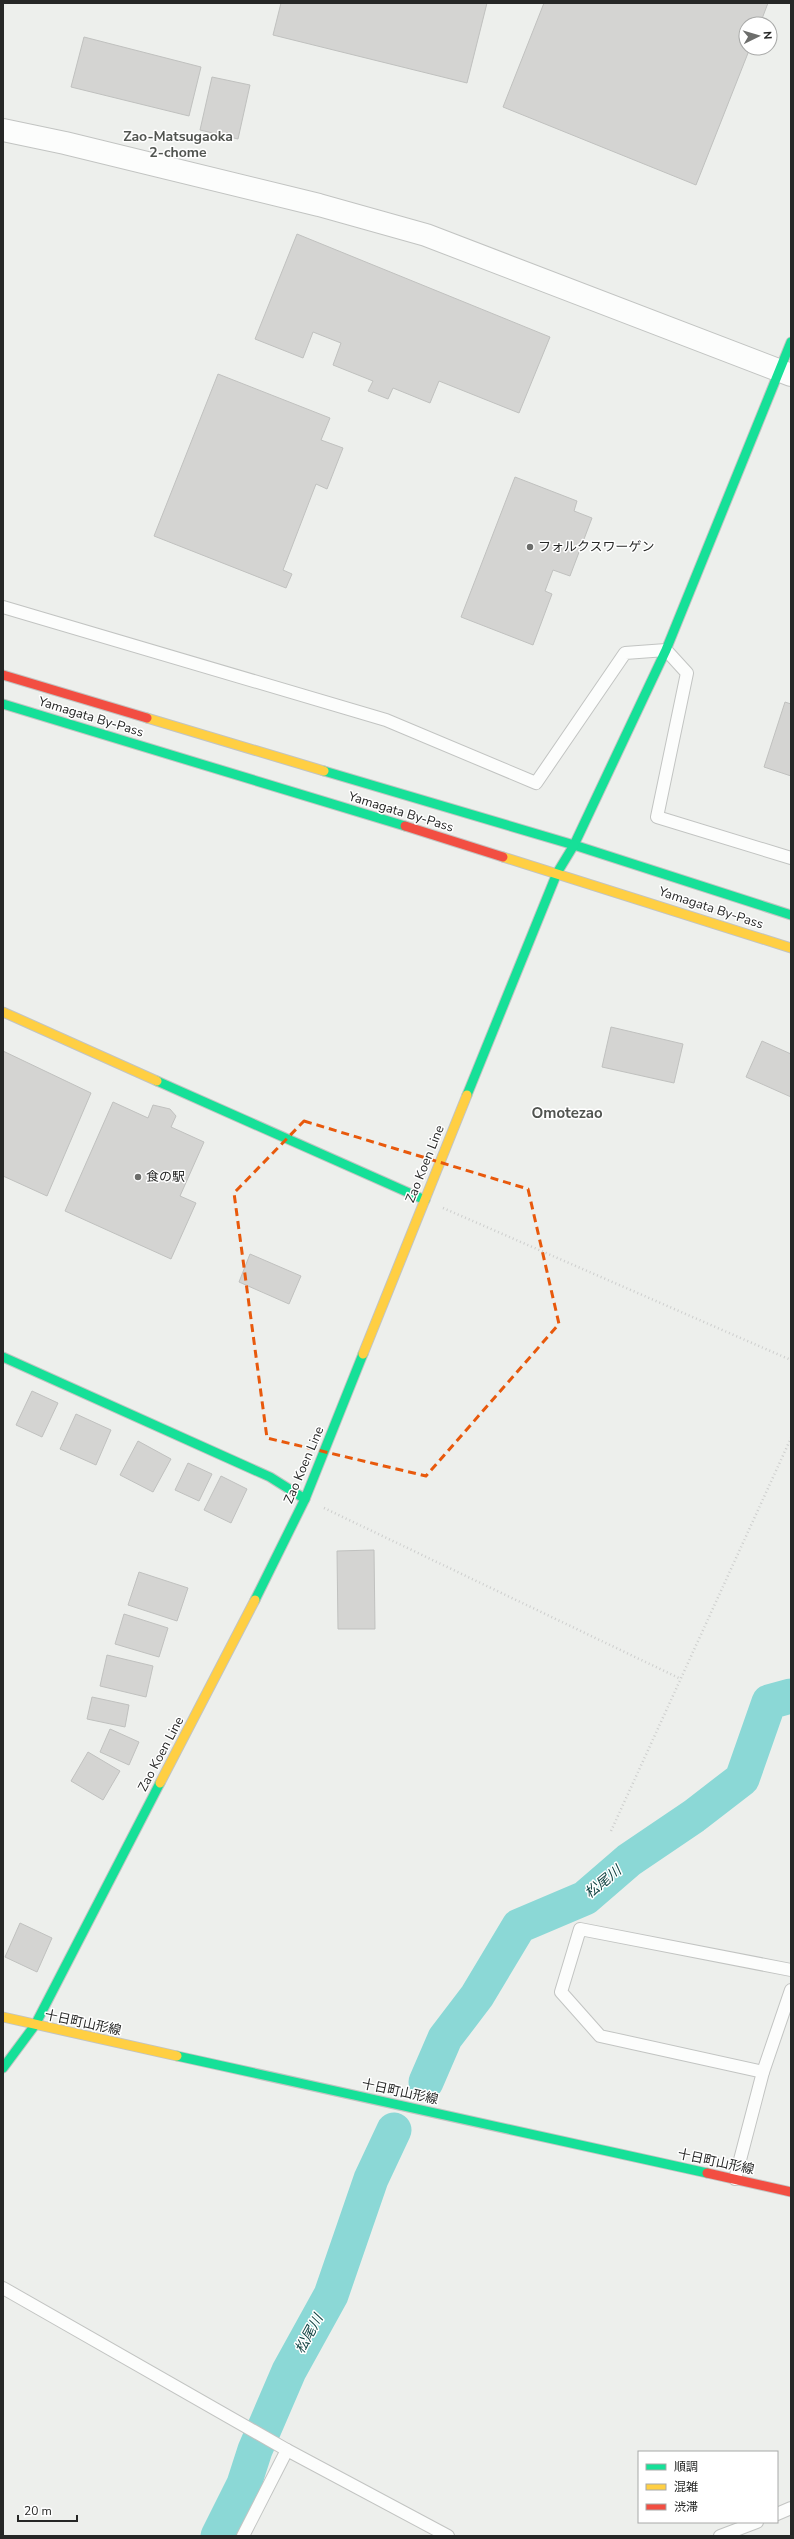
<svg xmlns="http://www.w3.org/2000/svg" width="794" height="2539" viewBox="0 0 794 2539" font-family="'Nunito Sans','Noto Sans JP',sans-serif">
  <rect width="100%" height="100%" fill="#edefec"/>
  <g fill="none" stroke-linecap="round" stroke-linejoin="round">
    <g stroke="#8bd8d6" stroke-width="35">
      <path d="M426,2082L445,2038L477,1996L519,1926L585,1898L629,1860L694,1816L742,1779L769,1702L791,1696"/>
      <path d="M218,2536L244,2484L255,2450L289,2371L331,2295L371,2179L394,2130"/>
    </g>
  </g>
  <g fill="#d4d4d2" stroke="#c0c1bf">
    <path d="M281,3H487L467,83L273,35Z"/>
    <path d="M544,3H768L760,24H746V48H750L696,185L503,107Z"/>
    <path d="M84,37L201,67L189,116L71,87Z"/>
    <path d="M212,77L250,85L238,139L200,130Z"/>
    <path d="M297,234L550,337L519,413L439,381L430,403L393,388L388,399L368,391L373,381L333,365L341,343L313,332L303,358L255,339Z"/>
    <path d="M218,374L330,418L321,440L343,448L327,489L316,484L283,570L292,574L286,588L154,536Z"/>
    <path d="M515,477L577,501L574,511L592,518L570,576L553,570L545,591L552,594L533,645L461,617Z"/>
    <path d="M785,702L791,704V776L764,767Z"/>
    <path d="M611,1027L683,1044L674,1083L602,1067Z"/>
    <path d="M762,1041L791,1054V1097L746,1077Z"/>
    <path d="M3,1051L91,1093L47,1196L3,1176Z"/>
    <path d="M113,1102L148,1118L153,1105L170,1109L176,1116L171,1127L204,1142L180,1196L196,1203L171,1259L65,1211Z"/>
    <path d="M250,1254L301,1276L289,1304L239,1282Z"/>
    <path d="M32,1391L58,1403L42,1437L16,1425Z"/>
    <path d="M76,1414L111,1430L96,1465L60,1449Z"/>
    <path d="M138,1441L171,1459L153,1492L120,1475Z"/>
    <path d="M188,1463L212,1474L199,1501L175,1490Z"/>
    <path d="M221,1476L247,1489L231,1523L204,1510Z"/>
    <path d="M374,1550L375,1629H338L337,1551Z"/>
    <path d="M139,1572L188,1588L177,1621L128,1605Z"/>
    <path d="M124,1614L168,1628L159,1657L115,1644Z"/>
    <path d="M107,1655L153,1666L146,1697L100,1686Z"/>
    <path d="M92,1697L129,1705L125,1727L87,1719Z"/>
    <path d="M110,1729L139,1742L129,1765L100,1752Z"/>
    <path d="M88,1752L120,1771L103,1800L71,1781Z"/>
    <path d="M20,1923L52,1938L37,1972L5,1957Z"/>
  </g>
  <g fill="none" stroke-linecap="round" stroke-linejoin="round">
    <g stroke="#c2c4c2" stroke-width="14">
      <g id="lane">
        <path d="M3,607L386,720L536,783L625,653L666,650L687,673L657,817L791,858"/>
        <path d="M763,2072L600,2036L561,1992L580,1929L791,1970"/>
        <path d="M735,2179L763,2072L791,1990"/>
        <path d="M3,2288L287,2450L448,2536"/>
        <path d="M777,2514L791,2508"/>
        <path d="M243,2536L287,2450"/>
        <path d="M720,2536L757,2522"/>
      </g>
    </g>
    <g stroke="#c2c4c2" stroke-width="24">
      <path id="street" d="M3,130L65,143L319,205L426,235L791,375"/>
    </g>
    <g stroke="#c2c4c2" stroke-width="11">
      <g id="fast">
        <path d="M3,704L405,826"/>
        <path d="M324,771L574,845L791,915"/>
        <path d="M574,845L666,650L791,342"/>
        <path d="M157,1081L425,1200"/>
        <path d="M467,1095L557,873L574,845"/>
        <path d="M3,1357L270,1477L305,1499"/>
        <path d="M255,1600L305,1499L363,1354"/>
        <path d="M177,2056L707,2173"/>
        <path d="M3,2068L35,2025L160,1783"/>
      </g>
    </g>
    <g stroke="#c2c4c2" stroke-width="11">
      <g id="slow">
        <path d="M147,718L324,771"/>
        <path d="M503,857L791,948"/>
        <path d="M3,1012L157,1081"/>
        <path d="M363,1354L467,1095"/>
        <path d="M160,1783L255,1600"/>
        <path d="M3,2017L177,2056"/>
      </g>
    </g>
    <g stroke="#c2c4c2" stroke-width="11">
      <g id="jam">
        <path d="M3,675L147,718"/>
        <path d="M405,826L503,857"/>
        <path d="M707,2173L791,2192"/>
      </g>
    </g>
    <g stroke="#cdcecd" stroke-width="2.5" stroke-dasharray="1 3" stroke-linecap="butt">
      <path d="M443,1208L791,1360"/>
      <path d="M324,1508L681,1679"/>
      <path d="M611,1831L791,1438"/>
    </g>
    <use href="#lane" stroke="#fcfdfc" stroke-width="12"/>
    <use href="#street" stroke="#fcfdfc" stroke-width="22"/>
    <use href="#fast" stroke="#16e098" stroke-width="9"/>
    <use href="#slow" stroke="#ffcf43" stroke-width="9"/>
    <use href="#jam" stroke="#f24e42" stroke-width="9"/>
  </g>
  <path fill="none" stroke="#e8590c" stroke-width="3" stroke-dasharray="8 5" stroke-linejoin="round" d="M304,1121L528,1189L559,1324L426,1476L267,1438L234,1193Z"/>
  <g fill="#6c6d6b" stroke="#fff" stroke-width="1.5">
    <circle cx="530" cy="547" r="4"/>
    <circle cx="138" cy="1177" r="4"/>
  </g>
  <g text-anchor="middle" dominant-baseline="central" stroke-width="3" stroke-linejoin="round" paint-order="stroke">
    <g font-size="13" fill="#262726" stroke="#fff" text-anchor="start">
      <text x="538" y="547">フォルクスワーゲン</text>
      <text x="146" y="1177">食の駅</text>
    </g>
    <g font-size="13" fill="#262726" stroke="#fff">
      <text transform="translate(91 717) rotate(17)">Yamagata By-Pass</text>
      <text transform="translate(401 812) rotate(17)">Yamagata By-Pass</text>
      <text transform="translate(711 908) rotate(18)">Yamagata By-Pass</text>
      <text transform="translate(425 1164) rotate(-68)">Zao Koen Line</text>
      <text transform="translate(304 1465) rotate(-67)">Zao Koen Line</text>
      <text transform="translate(161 1754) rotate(-62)">Zao Koen Line</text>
      <text transform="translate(83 2023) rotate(12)">十日町山形線</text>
      <text transform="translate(400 2092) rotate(12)">十日町山形線</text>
      <text transform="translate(716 2162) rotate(12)">十日町山形線</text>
    </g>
    <g font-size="14" font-weight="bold" fill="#515450" stroke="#fff">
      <text x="178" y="136">Zao-Matsugaoka<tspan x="178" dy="16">2-chome</tspan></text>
    </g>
    <g font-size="14" font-style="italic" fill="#104342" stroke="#fff">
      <text transform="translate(603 1882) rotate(-39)">松尾川</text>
      <text transform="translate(309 2334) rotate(-61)">松尾川</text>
    </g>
    <g font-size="15" font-weight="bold" fill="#515450" stroke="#fff">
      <text x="567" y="1113">Omotezao</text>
    </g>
  </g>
  <rect width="794" height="2539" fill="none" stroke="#262726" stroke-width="8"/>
  <rect x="638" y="2451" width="140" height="72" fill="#ffffff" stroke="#a8a9a8"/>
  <rect x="646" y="2464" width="20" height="6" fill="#16e098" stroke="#a8a9a8"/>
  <text x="674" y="2471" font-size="12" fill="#262726">順調</text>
  <rect x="646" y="2484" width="20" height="6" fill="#ffcf43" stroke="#a8a9a8"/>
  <text x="674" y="2491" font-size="12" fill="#262726">混雑</text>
  <rect x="646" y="2504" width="20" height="6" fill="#f24e42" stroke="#a8a9a8"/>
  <text x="674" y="2511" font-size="12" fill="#262726">渋滞</text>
  <g transform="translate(758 36) rotate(85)"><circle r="19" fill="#ffffff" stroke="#a8a9a8"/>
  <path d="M0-3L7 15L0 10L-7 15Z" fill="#6c6d6b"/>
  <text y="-6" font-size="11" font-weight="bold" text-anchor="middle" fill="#262726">N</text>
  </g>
  <path d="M18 2515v6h59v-6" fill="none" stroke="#262726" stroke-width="2"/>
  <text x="24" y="2515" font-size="12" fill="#262726" stroke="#ffffff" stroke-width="3" paint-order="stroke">20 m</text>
</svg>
